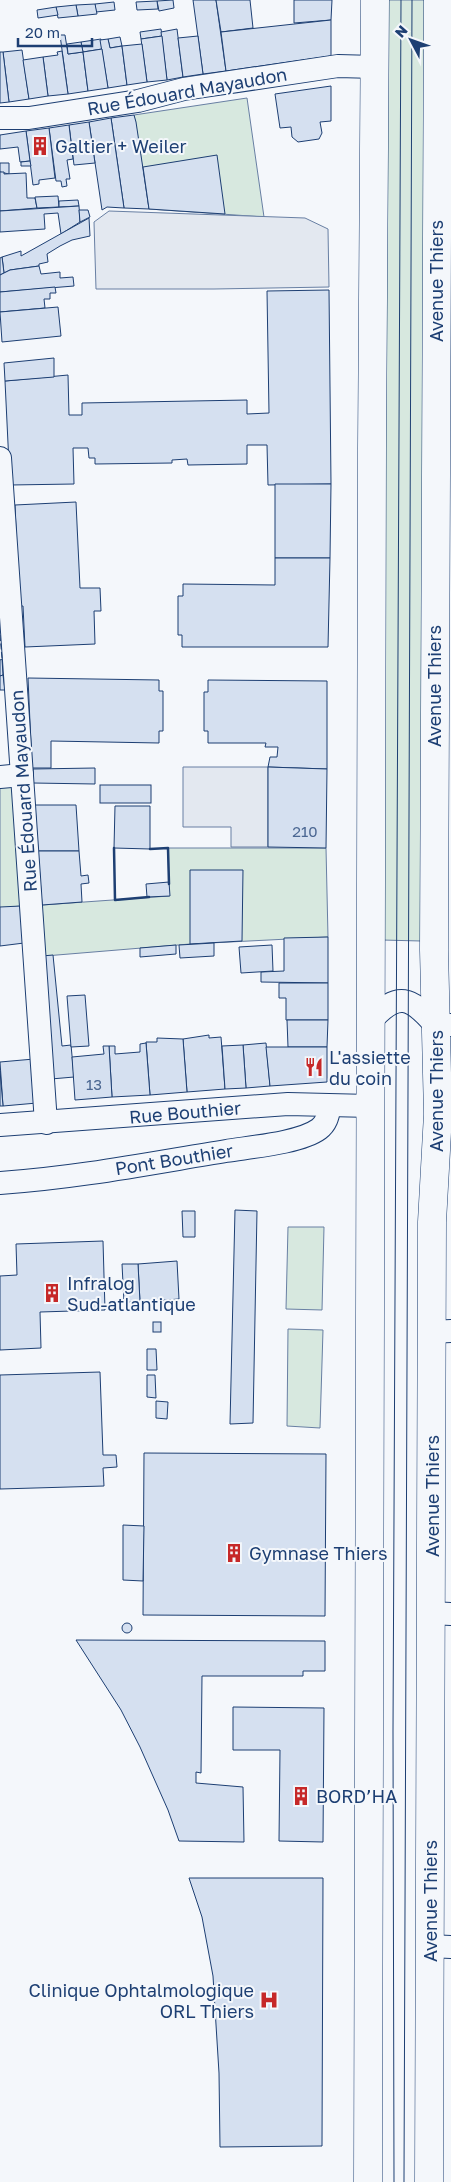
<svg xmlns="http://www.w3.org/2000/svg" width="451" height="2182" viewBox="0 0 451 2182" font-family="'Golos Text',sans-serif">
  <rect width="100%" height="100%" fill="#f4f7fb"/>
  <g fill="#d7e8df" stroke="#687fa3">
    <path d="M387,0H425L421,941L382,940Z"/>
    <path d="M247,98L264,217L149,209L134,115Z"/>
    <path d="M15,784L21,906L0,908V785Z"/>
    <path d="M168,848H326L328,937L190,944L45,956L42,905L169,896Z"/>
    <path d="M288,1227H324L322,1310L286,1309Z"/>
    <path d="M288,1329L323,1330L320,1428L287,1426Z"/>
  </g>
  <g fill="#e3e8f0" stroke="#687fa3">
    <path d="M109,211L305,218L328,229L329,287L214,289H96L94,222Z"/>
    <path d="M183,767H268V847H231V827H183Z"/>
  </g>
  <g fill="#d5e0f0" stroke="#1d3f73">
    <path d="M173,0L174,8L159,11L157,1Z"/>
    <path d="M193,0H216L226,71L203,74Z"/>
    <path d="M216,0H250L253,28L221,32Z"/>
    <path d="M294,0H332L331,20L294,23Z"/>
    <path d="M157,1L158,9L137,10L136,2Z"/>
    <path d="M114,2L115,10L96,12L95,4Z"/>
    <path d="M95,4L97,14L78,16L76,5Z"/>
    <path d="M76,5L78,16L58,18L56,7Z"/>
    <path d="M56,7L58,15L38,18L37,10Z"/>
    <path d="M331,20V56L226,71L221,32Z"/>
    <path d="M161,29L162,36L141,39L140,32Z"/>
    <path d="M177,29L183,77L167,80L161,32Z"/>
    <path d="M60,35H65L68,54L83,52L88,91L68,94Z"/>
    <path d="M162,36L167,80L147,82L141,39Z"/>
    <path d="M198,36L203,74L183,77L178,38Z"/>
    <path d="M120,37L122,46L110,48L108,39Z"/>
    <path d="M101,39L102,49L83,52L81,42Z"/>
    <path d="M108,39L110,48L122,46L127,85L108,88L100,40Z"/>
    <path d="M81,42L83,52L68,54L67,44Z"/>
    <path d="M142,44L147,82L127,85L122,46Z"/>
    <path d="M102,49L108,88L88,91L83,52Z"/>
    <path d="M22,50L29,99L9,102L3,52Z"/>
    <path d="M62,51L68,94L48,96L43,57L58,55L57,52Z"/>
    <path d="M0,52H3L9,102L0,103Z"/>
    <path d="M43,57L48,96L29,99L23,60Z"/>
    <path d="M331,86V121L320,122L322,133L319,139L298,142L292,137L291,127L280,128L275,94Z"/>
    <path d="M134,115L136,122L149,209L124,208L111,118Z"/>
    <path d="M111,118L124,208L107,207L102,210L89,122Z"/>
    <path d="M89,122L95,163L74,165L69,125Z"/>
    <path d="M69,125L73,159L67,160L70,179H66L67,186L62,187L61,181H56L49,128Z"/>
    <path d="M49,128L55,178L39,180V184L33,185L26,131Z"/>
    <path d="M26,131L30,161L20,162L18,147L0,149V135Z"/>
    <path d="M217,155L225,214L149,209L143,167Z"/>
    <path d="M30,161L31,166H21V162Z"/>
    <path d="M0,163H9V174L0,172Z"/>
    <path d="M0,172H4V174L26,173L27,198H35L37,208L0,211Z"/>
    <path d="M58,196L59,207L37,208L35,197Z"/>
    <path d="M78,200L79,206L59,207V201Z"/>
    <path d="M79,206L80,222L61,234L58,213L44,214L45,229L0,232V211Z"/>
    <path d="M79,210H88L90,217L80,222Z"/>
    <path d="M89,218L90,236L72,240L60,246L47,254L48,262L39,264V266L10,270L4,273L2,257L21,251V256Z"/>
    <path d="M2,257L4,273L0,275V258Z"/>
    <path d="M39,266L41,274L60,272V278L73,277L74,286L0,292V275L10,270Z"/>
    <path d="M55,287L56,293H50V299H44L45,308L0,312V292Z"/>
    <path d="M329,290L331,484L268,485L267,445H247V464L188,465L187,459L172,460V463L95,464V458H89L88,448H73L74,484L10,485L5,381L68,375L69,415H82V403L247,400V414L269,413L267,291Z"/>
    <path d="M58,307L61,336L2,342L0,312Z"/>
    <path d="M54,358V377L5,381L4,363Z"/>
    <path d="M275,484H331L330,558H275Z"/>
    <path d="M76,502L80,588H100L101,611H94L95,644L25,647L23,606H19L15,505Z"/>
    <path d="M275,558H330L328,647H182V635H178V596H183V584L275,585Z"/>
    <path d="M2,659L3,675L0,676V660Z"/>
    <path d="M3,675L5,690H0V676Z"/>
    <path d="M28,678L159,680V691H163V731H159V743L51,741V768H32Z"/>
    <path d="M208,680L327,681V769L268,767L270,757H277L278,747H265L266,743H208V731H204V692H208Z"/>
    <path d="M268,767L327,769L326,848L268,847Z"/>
    <path d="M95,768V784L33,783V769Z"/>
    <rect x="100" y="785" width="51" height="18"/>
    <path d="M35,805H76L79,851H38Z"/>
    <path d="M115,806H150V849L114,848Z"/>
    <path d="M38,851H79L81,876L88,875L89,883L81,884L82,902L42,905Z"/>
    <path d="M190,870H243L242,941L190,944Z"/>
    <path d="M169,882L170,896L147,897L146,884Z"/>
    <path d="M21,906L24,943L0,946V907Z"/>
    <path d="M328,937V983L261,982V972L284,971V938Z"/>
    <path d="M214,943V956L180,958L179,945Z"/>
    <path d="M176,945V954L140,957V948Z"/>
    <path d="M272,945L273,971L241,973L239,947Z"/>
    <path d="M53,955L62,1046L71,1045L74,1077L51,1079L42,956Z"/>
    <path d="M279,983H328V1020H286V998H279Z"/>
    <path d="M85,995L89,1046L71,1047L67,996Z"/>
    <path d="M287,1020H328L327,1047H288Z"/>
    <path d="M209,1035V1038L221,1037L225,1089L187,1092L183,1039Z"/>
    <path d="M157,1038L183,1039L187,1092L150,1095L146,1042H157Z"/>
    <path d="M146,1043L150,1095L112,1097L109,1046H115V1054L140,1052V1044Z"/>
    <path d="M266,1043L270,1086L246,1088L243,1045Z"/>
    <path d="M243,1045L246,1088L225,1089L222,1046Z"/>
    <path d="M103,1046H109L112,1097L75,1100L72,1057L104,1054Z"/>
    <path d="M266,1047H327V1082L270,1086Z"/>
    <path d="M34,1059L37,1103L3,1106L0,1062Z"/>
    <path d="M0,1071L3,1106H0Z"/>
    <path d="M235,1210L257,1211L253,1423L230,1424Z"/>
    <path d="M182,1211H195V1237H183Z"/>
    <path d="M103,1241L105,1310L40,1312L41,1348L0,1350V1276L17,1275L16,1244Z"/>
    <path d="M177,1261L179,1299L140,1302L138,1264Z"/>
    <path d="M122,1264H138L140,1302H124Z"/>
    <rect x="153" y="1322" width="8" height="10"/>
    <path d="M147,1349H156L157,1370H147Z"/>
    <path d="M100,1372L103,1455H116L117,1467L103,1468L104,1486L0,1489V1375Z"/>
    <path d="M147,1375H155L156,1398L147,1397Z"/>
    <path d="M156,1401L168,1402L167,1419L156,1418Z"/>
    <path d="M144,1453L326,1454L325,1616L143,1615Z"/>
    <path d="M123,1525L144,1526L143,1581L123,1580Z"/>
    <circle cx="127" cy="1628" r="5"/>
    <path d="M76,1640L325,1641V1671H303V1676H202L201,1773L196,1772V1783L243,1787L244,1842L179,1841L168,1810L140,1747L121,1710Z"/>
    <path d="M233,1707L324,1708L323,1842L279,1841L280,1750H233Z"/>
    <path d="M189,1878H323L322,2146L220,2147L219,2073L213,1976L202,1917Z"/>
  </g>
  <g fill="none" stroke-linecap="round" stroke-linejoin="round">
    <g stroke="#1d3f73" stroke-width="24">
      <g id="street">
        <path d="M0,118H29L138,101L184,89L338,66L375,67"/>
        <path d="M0,458L46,1123"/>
        <path d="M0,777L22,775"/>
        <path d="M370,1022C398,990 411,997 436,1026L451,1025"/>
        <path d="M0,1125L288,1104L370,1106"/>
        <path d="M0,1183C76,1178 152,1163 226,1151C250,1147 300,1143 319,1129C327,1123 328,1115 330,1106"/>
        <path d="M432,1332L451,1331"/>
        <path d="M432,1613L451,1614"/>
        <path d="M430,1946L451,1947"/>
      </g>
    </g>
    <g stroke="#1d3f73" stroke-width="29">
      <g id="secondary">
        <path d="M368,2182L372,449L375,0"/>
        <path d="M429,2182L432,1222L438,1114L434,950L438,0"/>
      </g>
    </g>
    <use href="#street" stroke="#f4f7fb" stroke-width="22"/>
    <use href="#secondary" stroke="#f4f7fb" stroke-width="28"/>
    <g stroke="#1d3f73" stroke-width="1">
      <path d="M394,2182L393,1731L401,0"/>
      <path d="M404,2182L412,0"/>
    </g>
    <path stroke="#1d3f73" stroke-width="1" stroke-dasharray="6 2.5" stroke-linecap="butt" d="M0,635L2,659"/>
    <g stroke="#1d3f73" stroke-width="2.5">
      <path d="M114,848L115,900L149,897"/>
      <path d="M150,849L168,848L169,884"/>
    </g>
  </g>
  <defs>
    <g id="building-bare" transform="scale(1.5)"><path d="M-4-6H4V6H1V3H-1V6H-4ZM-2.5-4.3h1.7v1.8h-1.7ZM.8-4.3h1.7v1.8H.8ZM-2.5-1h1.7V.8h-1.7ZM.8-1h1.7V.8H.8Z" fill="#c62828" stroke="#f4f7fb" stroke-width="2.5" paint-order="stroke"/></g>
    <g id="restaurant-bare" transform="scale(1.5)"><path d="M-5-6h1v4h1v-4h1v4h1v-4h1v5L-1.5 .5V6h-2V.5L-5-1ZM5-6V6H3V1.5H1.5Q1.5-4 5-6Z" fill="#c62828" stroke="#f4f7fb" stroke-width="2.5" paint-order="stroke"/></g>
    <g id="hospital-bare" transform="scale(1.5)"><path d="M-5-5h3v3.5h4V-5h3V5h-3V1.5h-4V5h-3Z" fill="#c62828" stroke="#f4f7fb" stroke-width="2.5" paint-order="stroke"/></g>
  </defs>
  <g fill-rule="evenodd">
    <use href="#building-bare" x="40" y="146"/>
    <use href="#restaurant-bare" x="314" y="1067"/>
    <use href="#building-bare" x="52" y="1293"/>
    <use href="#building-bare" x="234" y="1553"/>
    <use href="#building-bare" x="301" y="1796"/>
    <use href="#hospital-bare" x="269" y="2000"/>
  </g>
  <g text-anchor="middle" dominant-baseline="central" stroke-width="4" stroke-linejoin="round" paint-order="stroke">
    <g font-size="15" fill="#4b6792">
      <text x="305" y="831">210</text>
      <text x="94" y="1084">13</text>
    </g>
    <g font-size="18" fill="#1d3f73" stroke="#f4f7fb">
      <text transform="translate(187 91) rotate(-10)">Rue Édouard Mayaudon</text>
      <text transform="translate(436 281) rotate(-90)">Avenue Thiers</text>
      <text transform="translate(434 686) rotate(-90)">Avenue Thiers</text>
      <text transform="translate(23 791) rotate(-94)">Rue Édouard Mayaudon</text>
      <text transform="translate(436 1091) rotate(-90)">Avenue Thiers</text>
      <text transform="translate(185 1112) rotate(-5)">Rue Bouthier</text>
      <text transform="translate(174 1159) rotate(-9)">Pont Bouthier</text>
      <text transform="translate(432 1496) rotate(-90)">Avenue Thiers</text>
      <text transform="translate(430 1901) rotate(-90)">Avenue Thiers</text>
    </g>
    <g font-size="18" fill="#1d3f73" stroke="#f4f7fb" text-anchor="start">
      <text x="55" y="146">Galtier + Weiler</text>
      <text x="329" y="1057">L'assiette<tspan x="329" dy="21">du coin</tspan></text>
      <text x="67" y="1283">Infralog<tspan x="67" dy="21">Sud-atlantique</tspan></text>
      <text x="249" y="1553">Gymnase Thiers</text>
      <text x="316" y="1796">BORD’HA</text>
      <text x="254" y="1990" text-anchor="end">Clinique Ophtalmologique<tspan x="254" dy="21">ORL Thiers</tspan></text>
    </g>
  </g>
  <g transform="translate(411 40) rotate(311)" stroke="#f4f7fb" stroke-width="4" paint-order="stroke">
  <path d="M0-4L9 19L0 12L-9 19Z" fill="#1d3f73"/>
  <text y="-8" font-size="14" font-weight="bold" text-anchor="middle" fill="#1d3f73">N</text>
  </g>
  <path d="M18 38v8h74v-8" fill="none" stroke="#1d3f73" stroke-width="2.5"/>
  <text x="25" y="38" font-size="15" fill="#1d3f73" stroke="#f4f7fb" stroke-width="4" paint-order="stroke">20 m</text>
</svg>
